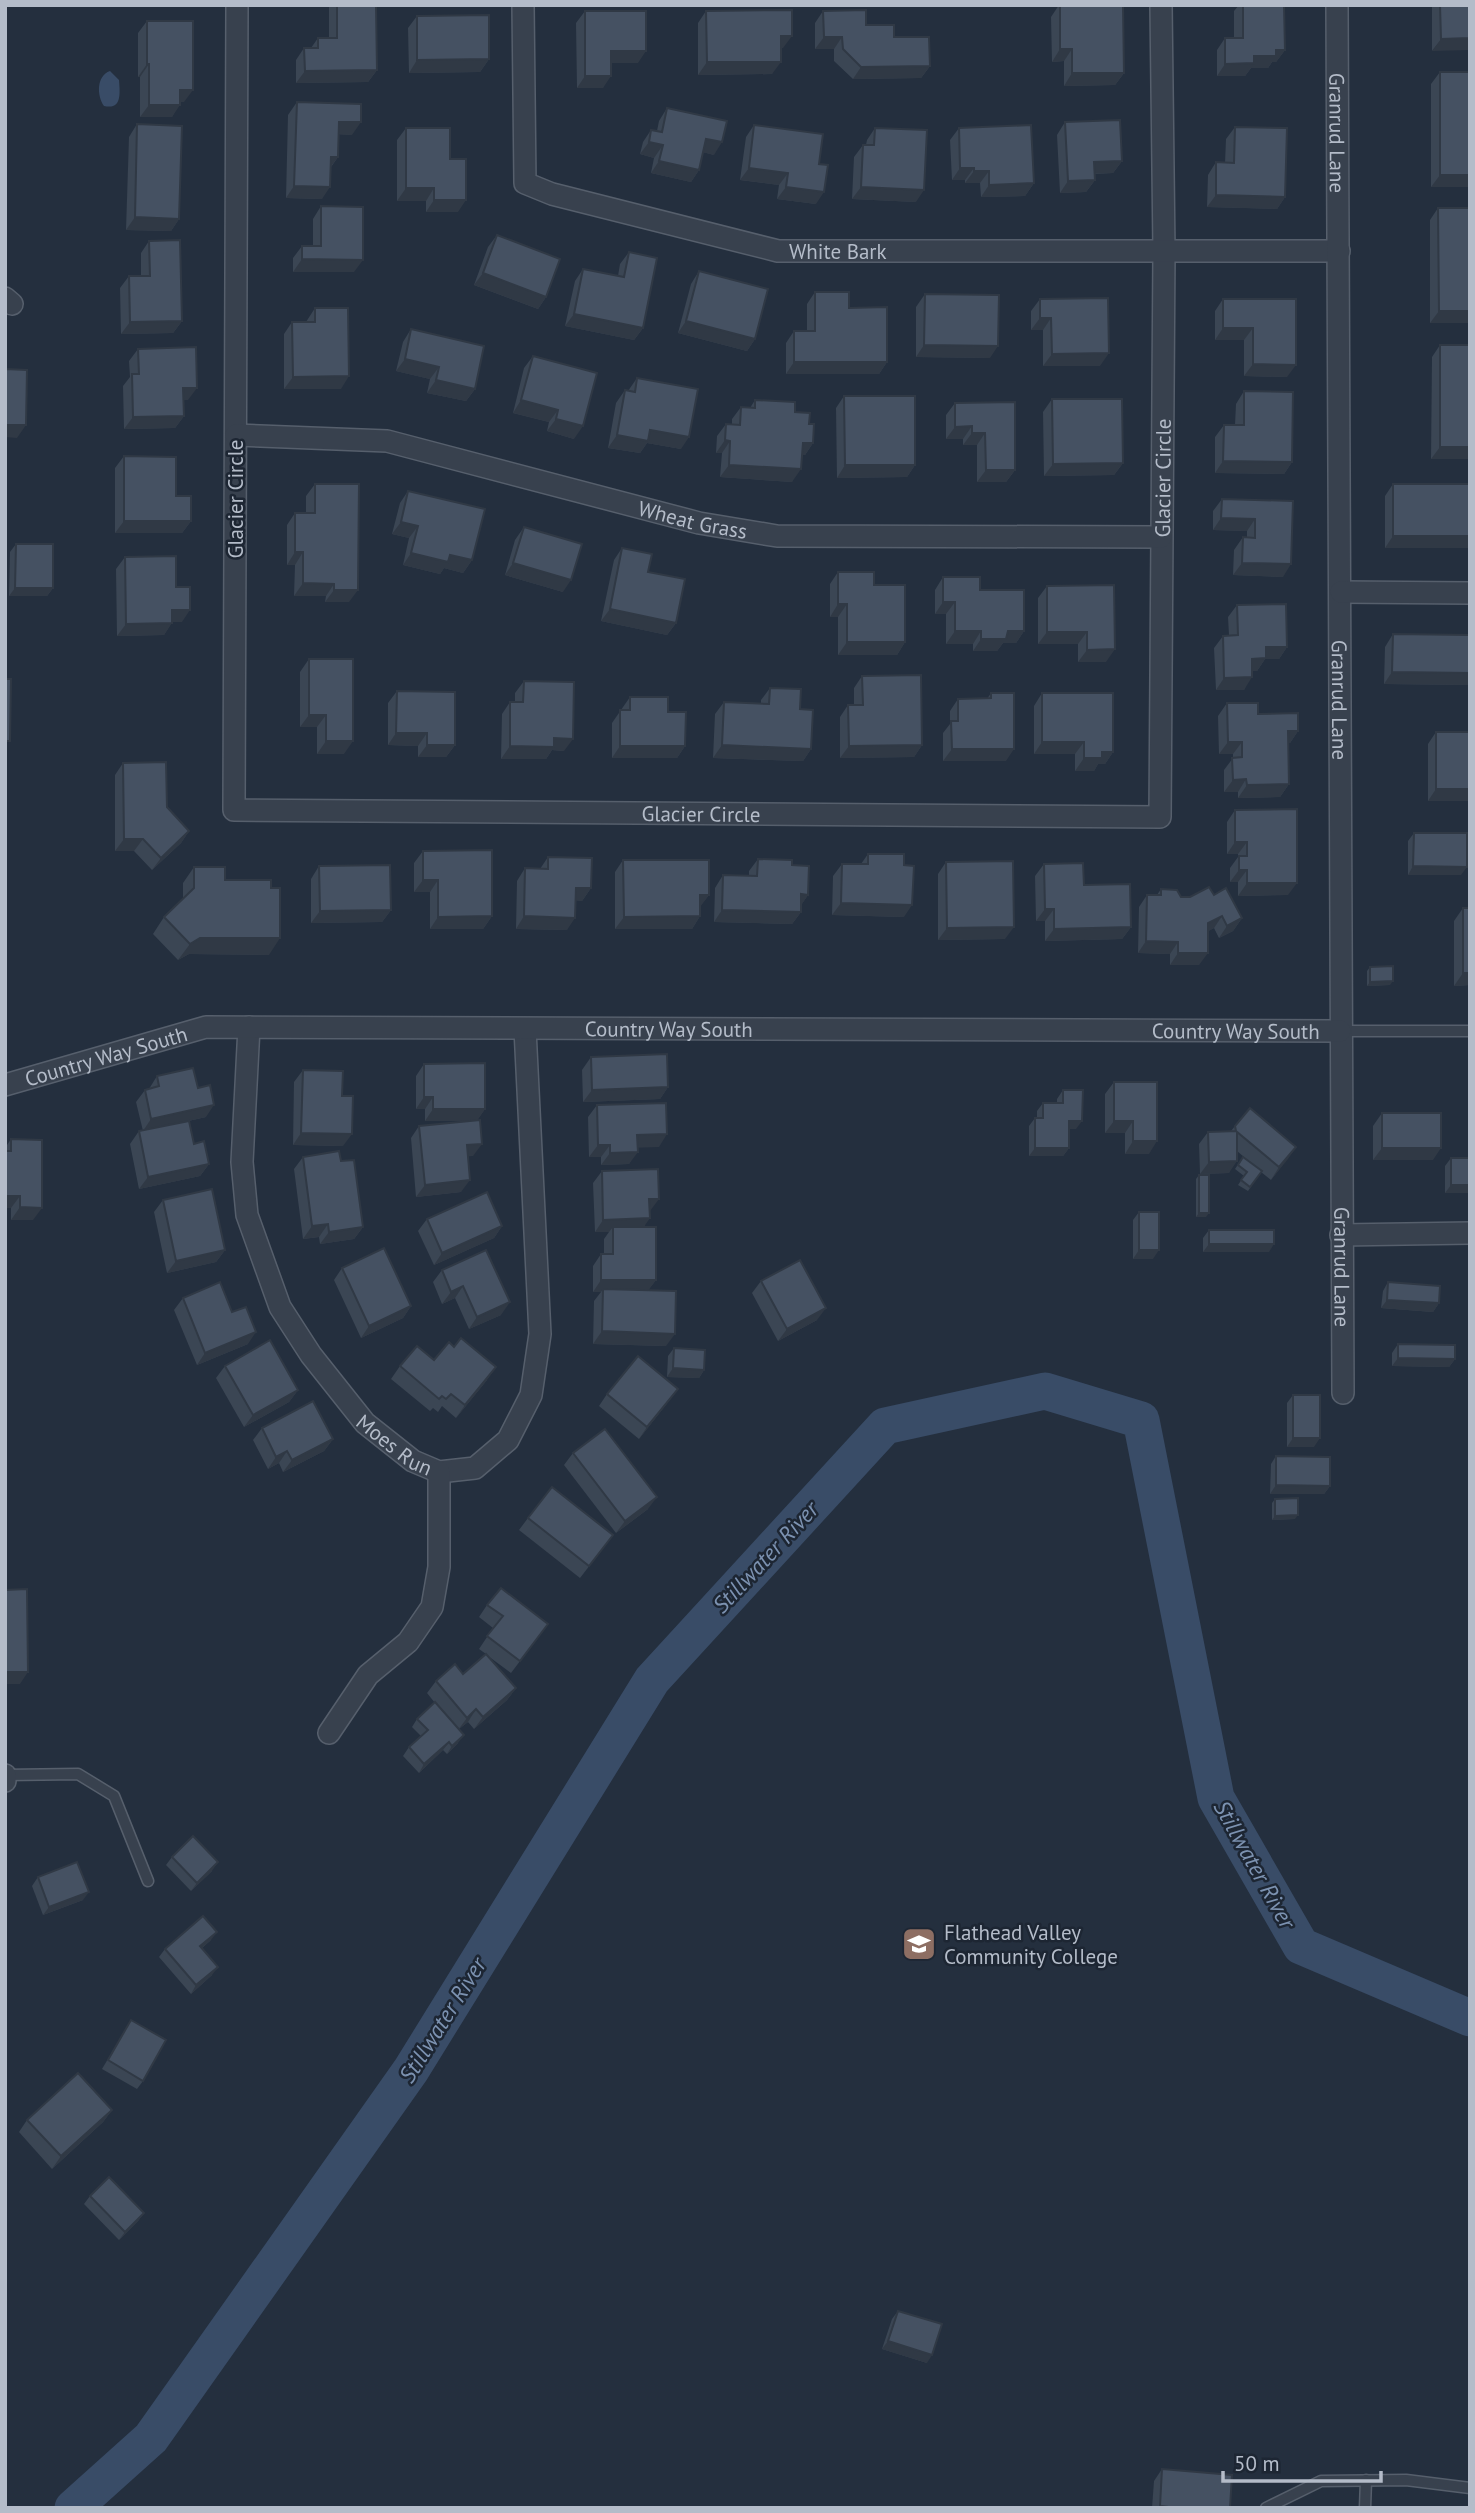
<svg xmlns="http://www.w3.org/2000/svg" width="1475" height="2513" viewBox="0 0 1475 2513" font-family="'PT Sans',sans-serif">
  <rect width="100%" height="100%" fill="#242f3e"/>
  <path fill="#394c67" d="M110,71L119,80C120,94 122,110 104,106C97,96 96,76 110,71Z"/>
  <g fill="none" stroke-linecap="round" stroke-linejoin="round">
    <path stroke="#394c67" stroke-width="37" d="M73,2508L151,2438L411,2070L652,1680L885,1426L1045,1391L1141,1420L1216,1798L1301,1946L1470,2018"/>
    <g stroke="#565f6c" stroke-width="13">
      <g id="service">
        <path d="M1340,1031H1470"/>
        <path d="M6,1775L78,1774L114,1796L148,1881"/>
        <path d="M1266,2508L1321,2481L1406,2480L1470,2488"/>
        <path d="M1365,2508L1366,2480"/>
      </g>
    </g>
    <g stroke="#565f6c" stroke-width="24">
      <g id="minor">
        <path id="s1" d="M237,5L234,810L1160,817L1164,251L1161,5"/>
        <path id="s2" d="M523,5L525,183L552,194L778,251H1339"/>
        <path id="s3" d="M1337,5L1343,1393"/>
        <path d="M5,298L12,304"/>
        <path id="s4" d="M236,435L387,441L699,523L777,536L1161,537"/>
        <path d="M1341,592L1470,593"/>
        <path id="s5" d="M249,1027L242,1162L247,1215L280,1307L311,1355L365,1423L413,1461L439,1472L475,1468L508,1440L531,1395L540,1334L525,1029"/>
        <path id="s6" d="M5,1085L206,1027L1340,1031"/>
        <path d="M1341,1235L1470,1233"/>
        <path d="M329,1733L368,1675L408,1642L432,1607L439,1567V1472"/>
        <path d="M5,1775V1781"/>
      </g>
    </g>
    <use href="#service" stroke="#38414e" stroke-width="10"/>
    <use href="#minor" stroke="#38414e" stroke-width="21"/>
  </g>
  <g fill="#3b4654">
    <path d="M329,5H376L377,70L368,82L296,83V60L304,48H311L318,38H329Z"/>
    <path d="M1059,5H1123L1124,73L1115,85L1064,86V61L1052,62L1051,17Z"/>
    <path d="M1239,5H1284L1285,50L1276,62H1272L1268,68H1251L1245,76H1217V50L1225,38H1234V11Z"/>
    <path d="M1432,5H1470L1432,51Z"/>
    <path d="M585,11L638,63H611L603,88H577L576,23Z"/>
    <path d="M706,11L783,48H781L772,74L698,75V23Z"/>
    <path d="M823,11L866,25L894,37L930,66L921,78L853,79L834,61V49H815V23Z"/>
    <path d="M417,16L489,59L480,72L409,73L408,28Z"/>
    <path d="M147,21L184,102H180L172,117H140V77H138V33Z"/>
    <path d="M1440,72L1470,187H1431V84Z"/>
    <path d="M297,102L352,135L338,134V157L331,167L322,199L286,198L288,115Z"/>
    <path d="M667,108L714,155L703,152L699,170L691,182L651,173L654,158L640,154L643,142L651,130L657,131L659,121Z"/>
    <path d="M1065,122L1122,161L1113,173L1094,174L1095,180L1086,192L1060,193L1057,135Z"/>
    <path d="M137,124L179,219L171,231L126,230L129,137Z"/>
    <path d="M754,125L816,204L777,199L779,185L740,180L746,137Z"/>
    <path d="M1235,127L1285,197L1277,209L1207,207L1208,175L1216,162L1225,163L1226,139Z"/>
    <path d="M406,128L450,159L458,212H426V201H397V140Z"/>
    <path d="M875,128L916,202L852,199L854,157L863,145H866L867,140Z"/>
    <path d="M959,128L1034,183L1025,196L981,197L980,183H965V180H952L950,140Z"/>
    <path d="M321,206L354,272H293V258L302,246H313V219Z"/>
    <path d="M1438,208H1470V323H1430V220Z"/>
    <path d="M497,235L546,297L538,309L474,285L488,247Z"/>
    <path d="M149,241L182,321L173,333L121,334L120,288L129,276H141V253Z"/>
    <path d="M629,252L643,328L634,340L565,326L575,281L583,269L618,276L620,264Z"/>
    <path d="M699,271L755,339L747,351L678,333L691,284Z"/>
    <path d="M815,292L849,308L887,362L879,374H786V343L794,331H807V304Z"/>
    <path d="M925,294L990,358L916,357V307Z"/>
    <path d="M1040,299L1100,366H1043V330H1031V311Z"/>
    <path d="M1223,299H1296L1287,377L1244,376V340H1215V311Z"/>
    <path d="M315,308L341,389H284V334L292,322H306Z"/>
    <path d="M411,329L475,389L466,401L427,393L430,379L396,371L403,342Z"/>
    <path d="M1440,345L1470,459H1431L1432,357Z"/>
    <path d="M138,349L188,400H183L184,416L175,428L124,429L123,386L130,377L129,361Z"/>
    <path d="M533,356L574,439L547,431L549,422L513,413L524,368Z"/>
    <path d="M637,378L681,449L647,443L640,453L608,448L616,403L625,390L628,391Z"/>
    <path d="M1244,391L1292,462L1284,474L1215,473V437L1224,425H1235L1236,404Z"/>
    <path d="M844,396L915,465L907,477L837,478L836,408Z"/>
    <path d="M1052,399L1123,463L1114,475L1044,476L1043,412Z"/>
    <path d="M755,400L795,412L809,424L813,443L805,455H802L792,482L720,477L722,453H716L717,436L726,424H732V419L741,407L750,408Z"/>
    <path d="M1015,402V470L1006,482H977V445H963V439H946V415L955,403Z"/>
    <path d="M124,456L176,496L191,521L182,533H115V468Z"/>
    <path d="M315,484L349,602H325L326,596H294L295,565H287V525L295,513H306V496Z"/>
    <path d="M1393,484L1470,548H1385V496Z"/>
    <path d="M408,491L472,560L463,573L444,568L440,574L403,565L409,538L392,534L400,503Z"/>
    <path d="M1222,499L1293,501L1283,577L1233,575L1234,550L1243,537H1247V531L1213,530V511Z"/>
    <path d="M524,527L563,592L505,575L515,540Z"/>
    <path d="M16,544L53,588L47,596H9L10,552Z"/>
    <path d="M622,548L648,572L676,623L667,635L601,621L614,560Z"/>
    <path d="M125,557L176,587L182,622H172L164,635L117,636L116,569Z"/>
    <path d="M838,572L874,585L905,642L897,655H838V617H830V584Z"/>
    <path d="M943,577L980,590L1024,631L1016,643H1003L997,651H973V644H946V614H935V590Z"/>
    <path d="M1114,585L1106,662H1078V644H1038V598L1047,586Z"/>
    <path d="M1237,605L1287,647L1279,659H1265L1257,671H1252L1244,690H1216L1214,648L1223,636L1229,635L1228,617Z"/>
    <path d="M1393,634L1470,635V685L1384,684L1385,647Z"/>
    <path d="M309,659L344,754H317V727H300V672Z"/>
    <path d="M862,676L922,745L914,757L840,758V717L848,705H854V688Z"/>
    <path d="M524,681L564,751L552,750L546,759H501L502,714L510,702H515V693Z"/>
    <path d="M770,688L800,709L811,749L803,761L713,758L715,714L724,702L761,703V700Z"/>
    <path d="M397,691L455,745L446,757H418V746L388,745V703Z"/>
    <path d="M991,693L1006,761H943V733L950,724V711L958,699H987Z"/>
    <path d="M1042,693L1113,752L1105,764H1098L1094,771H1075V754H1034V706Z"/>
    <path d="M630,697L668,712L685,746L677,758H612V723Z"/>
    <path d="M1227,703L1258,714L1298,731L1290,743H1288L1289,784L1280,797L1238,798V792H1224V770L1233,758V754H1219L1218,716Z"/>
    <path d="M1436,732L1470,801H1428V744Z"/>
    <path d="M123,763L189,831L181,843L152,870L134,851H115V775Z"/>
    <path d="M1235,810L1288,895L1238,896V882H1230V868L1238,857V854H1227V822Z"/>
    <path d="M1414,833L1461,875H1408V841Z"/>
    <path d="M423,851L492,916L483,929H430V892H414V863Z"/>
    <path d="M868,854L904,917L832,915L833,876L842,864H861Z"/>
    <path d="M548,857L591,888L582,901L576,900L567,930L516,929L517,881L525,868L540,869Z"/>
    <path d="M758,859L792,865L808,895L801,905V912L792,924L714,922L715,888L723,875L749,876V871Z"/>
    <path d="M623,860L709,895L700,906V916L692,929H615V872Z"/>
    <path d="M946,862L1005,939L938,940V874Z"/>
    <path d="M1044,864L1084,885L1131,927L1122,939L1045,941V921H1036L1035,876Z"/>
    <path d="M319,866L391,910L382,922L311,923V879Z"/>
    <path d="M194,867L225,880L269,955L189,954L178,960L153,934L164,917L183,899V883Z"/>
    <path d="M1161,889L1181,897L1214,895L1242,918L1233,931L1219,938L1214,928L1208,931L1199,965H1170V954L1138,953L1139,907L1147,895H1157Z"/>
    <path d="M1463,908L1470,985L1454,986V921Z"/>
    <path d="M1370,967L1390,985L1367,986V971Z"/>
    <path d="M591,1057L668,1087L660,1099L583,1102L582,1070Z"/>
    <path d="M424,1064L485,1109L477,1120L473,1156H468L461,1192L416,1197L411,1138L419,1126L468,1121H425V1109H416V1076Z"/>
    <path d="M303,1070L342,1096L343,1146L293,1145L294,1082Z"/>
    <path d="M157,1076L198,1088L206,1117L175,1124L194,1144L209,1164L200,1176L139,1189L130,1144L139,1131H143L136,1102L145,1090L149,1089Z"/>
    <path d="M1114,1082L1149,1154H1125V1133H1105V1094Z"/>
    <path d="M1063,1090L1076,1129H1069V1148L1063,1156H1029V1126L1035,1118H1037V1111L1043,1103H1057V1099Z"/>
    <path d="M597,1105L659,1147H638L629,1164L601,1165V1157H589L588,1117Z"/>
    <path d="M1382,1113L1433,1160H1373V1126Z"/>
    <path d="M1235,1126L1296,1147L1271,1180L1261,1172L1248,1191L1238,1185L1244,1176L1235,1169L1243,1157L1251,1163L1237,1151L1229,1173L1200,1174L1199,1144L1208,1132L1231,1131Z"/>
    <path d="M11,1139L33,1220H11V1208H5V1148Z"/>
    <path d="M303,1157L341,1161L363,1227L354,1239L320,1244L319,1237L303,1239L294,1169Z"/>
    <path d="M1451,1158L1470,1193H1445V1166Z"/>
    <path d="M602,1171L650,1211L644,1227L656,1280L648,1290L666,1346L593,1344L594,1301L601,1292H593V1266L601,1254H604V1239L609,1232H595L593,1183Z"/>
    <path d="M1199,1175L1206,1217H1196V1179Z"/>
    <path d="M163,1200L225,1250L216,1262L167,1273L154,1212Z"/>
    <path d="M1139,1212L1153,1259H1133V1220Z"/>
    <path d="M427,1219L502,1226L494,1238L434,1265L418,1231Z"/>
    <path d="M1209,1230L1269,1252H1203V1238Z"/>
    <path d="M342,1268L411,1306L403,1318L361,1338L334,1280Z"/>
    <path d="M442,1270L501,1315L469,1329L455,1298L442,1304L433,1282Z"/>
    <path d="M761,1281L817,1320L778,1341L752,1293Z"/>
    <path d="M1388,1282L1439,1303L1433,1312L1381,1308L1383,1291Z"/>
    <path d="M183,1298L232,1312L248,1344L197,1365L174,1310Z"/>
    <path d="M1398,1344L1455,1359L1449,1367L1392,1366V1353Z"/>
    <path d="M674,1348L704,1370L699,1378L667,1377L668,1356Z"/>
    <path d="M434,1360L487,1380L456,1418L442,1406L438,1412L433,1408L430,1411L391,1379L400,1366Z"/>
    <path d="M225,1366L298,1390L289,1402L244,1427L216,1378Z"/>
    <path d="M678,1389L639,1439L599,1406L607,1394Z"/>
    <path d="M1293,1395L1314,1447H1287V1403Z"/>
    <path d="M262,1428L333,1439L324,1451L283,1472L279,1463L268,1469L253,1440Z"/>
    <path d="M573,1453L648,1509L616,1533L564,1465Z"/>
    <path d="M1276,1456L1330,1486L1324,1494H1270L1271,1464Z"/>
    <path d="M1275,1499L1295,1519L1272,1520V1503Z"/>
    <path d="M528,1518L604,1547L580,1578L519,1530Z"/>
    <path d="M487,1605L539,1636L511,1673L488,1656L516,1688L507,1700L474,1729L468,1722L459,1729L458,1743L447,1754L443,1750L419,1773L403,1756L409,1747L421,1736L412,1727L417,1719L435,1703L427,1693L436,1681L463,1674L486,1654L479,1649L493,1628L479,1617Z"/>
    <path d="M172,1857L212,1871L191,1891L166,1865Z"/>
    <path d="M38,1877L83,1900L43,1915L32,1886Z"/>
    <path d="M211,1940L202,1948L212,1975L191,1994L159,1957L165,1949Z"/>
    <path d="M131,2020L143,2081L137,2089L102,2069Z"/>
    <path d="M112,2110L103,2122L52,2169L19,2132L27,2120Z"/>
    <path d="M90,2196L144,2213L138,2221L119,2240L84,2204Z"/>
    <path d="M898,2311L927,2363L882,2349L892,2319Z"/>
    <path d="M1162,2469L1230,2508H1152L1154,2481Z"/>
  </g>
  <g fill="#303945">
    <path d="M781,36H792L783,48H772Z"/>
    <path d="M824,37H842L834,49H815Z"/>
    <path d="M1470,38V50L1432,51L1441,39Z"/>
    <path d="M1060,49H1072L1064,61L1052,62Z"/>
    <path d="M1276,50H1285L1276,62H1272L1268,68H1251L1245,76H1217L1225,64Z"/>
    <path d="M611,51H646L638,63H602Z"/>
    <path d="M489,59L480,72L409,73L417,60Z"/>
    <path d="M707,62H781L772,74L698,75Z"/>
    <path d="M147,64H149L140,77H138Z"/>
    <path d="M930,66L921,78L853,79L861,67Z"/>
    <path d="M377,70L368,82L296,83L305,71Z"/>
    <path d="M1072,73H1124L1115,85L1064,86Z"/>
    <path d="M585,76H611L603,88H577Z"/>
    <path d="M180,90H193L184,102H172Z"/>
    <path d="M149,105H180L172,117H140Z"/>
    <path d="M339,122H361L352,135L330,134Z"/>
    <path d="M706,139L722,142L714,155L698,151Z"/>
    <path d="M649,142L663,145L654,158L640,154Z"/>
    <path d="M331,157H338L329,169Z"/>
    <path d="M659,161L699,170L691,182L651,173Z"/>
    <path d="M1122,161L1113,173L1085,174L1094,162Z"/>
    <path d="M749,168L788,173L779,185L740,180Z"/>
    <path d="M960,168H974L965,180H952Z"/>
    <path d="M974,171H989L980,183H965Z"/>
    <path d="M1440,175H1470V187H1431Z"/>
    <path d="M1095,180L1086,192L1060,193L1068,181Z"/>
    <path d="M1034,183L1025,196L981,197L989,185Z"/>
    <path d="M294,186L330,187L322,199L286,198Z"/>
    <path d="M786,187L824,192L816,204L777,199Z"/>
    <path d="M861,187L924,190L916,202L852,199Z"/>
    <path d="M406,188H434L426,201H397Z"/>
    <path d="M1216,195L1285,197L1277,209L1207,207Z"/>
    <path d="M434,200H466L458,212H426Z"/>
    <path d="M135,217L179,219L171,231L126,230Z"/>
    <path d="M302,259L363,260L354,272H293Z"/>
    <path d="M483,273L546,297L538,309L474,285Z"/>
    <path d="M1439,311H1470V323H1430Z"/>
    <path d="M574,314L643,328L634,340L565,326Z"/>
    <path d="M1040,318H1051L1043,330H1031Z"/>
    <path d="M182,321L173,333L121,334L130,322Z"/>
    <path d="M686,321L755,339L747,351L678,333Z"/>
    <path d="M1223,328H1253L1244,340H1215Z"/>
    <path d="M924,345L998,346L990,358L916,357Z"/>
    <path d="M1109,353L1100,366H1043L1052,354Z"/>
    <path d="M405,359L439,367L430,379L396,371Z"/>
    <path d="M794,362H887L879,374H786Z"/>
    <path d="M1253,364L1296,365L1287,377L1244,376Z"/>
    <path d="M349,376L341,389H284L293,377Z"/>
    <path d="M436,380L475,389L466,401L427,393Z"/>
    <path d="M183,388H197L188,400H175Z"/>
    <path d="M521,400L558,410L549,422L513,413Z"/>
    <path d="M184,416L175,428L124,429L133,417Z"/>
    <path d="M556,419L583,426L574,439L547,431Z"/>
    <path d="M5,425H26L17,438L5,437Z"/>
    <path d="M972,426L963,439H946L955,427Z"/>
    <path d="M650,430L689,437L681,449L647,443L640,453L608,448L617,435Z"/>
    <path d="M972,433H985L977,445H963Z"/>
    <path d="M725,440L730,441L722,453H716Z"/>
    <path d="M803,443H813L805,455H794Z"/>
    <path d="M1440,447H1470V459H1431Z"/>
    <path d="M1223,461L1292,462L1284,474L1215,473Z"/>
    <path d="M1123,463L1114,475L1044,476L1053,464Z"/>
    <path d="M729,465L801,469L792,482L720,477Z"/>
    <path d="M845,465H915L907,477L837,478Z"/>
    <path d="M986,470H1015L1006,482H977Z"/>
    <path d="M1221,518L1255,519L1247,531L1213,530Z"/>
    <path d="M124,521H191L182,533H115Z"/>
    <path d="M401,522L418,526L409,538L392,534Z"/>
    <path d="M1393,536H1470V548H1385Z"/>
    <path d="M295,552H303L295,565H287Z"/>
    <path d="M411,553L450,555L472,560L463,573L444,568L440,574L403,565Z"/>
    <path d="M513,563L571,580L563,592L505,575Z"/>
    <path d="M1242,563L1291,564L1283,577L1233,575Z"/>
    <path d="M303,583L334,584L326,596H294Z"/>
    <path d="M15,588H53L47,596H9Z"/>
    <path d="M334,590H358L349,602H325Z"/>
    <path d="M943,602H955L946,614H935Z"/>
    <path d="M838,604H847L838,617H830Z"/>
    <path d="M610,609L676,623L667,635L601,621Z"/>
    <path d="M172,610H190L182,622H163Z"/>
    <path d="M172,623L164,635L117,636L126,624Z"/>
    <path d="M955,631H981L973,644H946Z"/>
    <path d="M1008,631H1024L1016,643H1003L997,651H973L981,639Z"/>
    <path d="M1047,632H1087L1078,644H1038Z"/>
    <path d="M847,642H905L897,655H838Z"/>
    <path d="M1266,647H1287L1279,659H1265L1257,671H1243L1252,659Z"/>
    <path d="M1115,649L1106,662H1078L1087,650Z"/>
    <path d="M1392,672L1470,673V685L1384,684Z"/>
    <path d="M1252,677L1244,690H1216L1224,678Z"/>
    <path d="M309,715H326L317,727H300Z"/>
    <path d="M1288,731H1298L1290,743H1279Z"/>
    <path d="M396,733H427L418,746L388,745Z"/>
    <path d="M554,738L573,739L564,751L552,750L546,759H501L510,746Z"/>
    <path d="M326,741H353L344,754H317Z"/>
    <path d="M1042,742H1084L1075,754H1034Z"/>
    <path d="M1228,742H1242L1233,754H1219Z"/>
    <path d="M427,745H455L446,757H418Z"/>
    <path d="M722,745L811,749L803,761L713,758Z"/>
    <path d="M922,745L914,757L840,758L849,746Z"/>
    <path d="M620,746H685L677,758H612Z"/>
    <path d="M952,749H1014L1006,761H943Z"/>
    <path d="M1102,752H1113L1105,764H1098L1094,771H1075L1084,758Z"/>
    <path d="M1246,779L1238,792H1224L1233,780Z"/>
    <path d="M1289,784L1280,797L1238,798L1247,785Z"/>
    <path d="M1436,789H1470V801H1428Z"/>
    <path d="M189,831L181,843L152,870L161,858Z"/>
    <path d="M124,839H143L134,851H115Z"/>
    <path d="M1235,842H1247L1238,854H1227Z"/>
    <path d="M1413,866L1467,867L1461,875H1408Z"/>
    <path d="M1239,870H1247L1238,882H1230Z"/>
    <path d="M423,880H438L430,892H414Z"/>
    <path d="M1247,883H1297L1288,895L1238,896Z"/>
    <path d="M576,888H591L582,901L567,900Z"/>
    <path d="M801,894L808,895L800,907Z"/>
    <path d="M700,895H709L700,907Z"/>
    <path d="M841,903L912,905L904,917L832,915Z"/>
    <path d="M1045,909H1054L1045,921H1036Z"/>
    <path d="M391,910L382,922L311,923L320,911Z"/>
    <path d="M722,910L801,912L792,924L714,922Z"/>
    <path d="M492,916L483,929H430L438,917Z"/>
    <path d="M524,916L575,918L567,930L516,929Z"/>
    <path d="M700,916L692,929H615L624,917Z"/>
    <path d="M1222,916L1214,928L1200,936L1208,923Z"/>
    <path d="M1242,918L1233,931L1219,938L1227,926Z"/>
    <path d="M1014,927L1005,939L938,940L947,928Z"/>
    <path d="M1131,927L1122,939L1045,941L1054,929Z"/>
    <path d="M200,938H280L269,955L189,954L178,960L190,944Z"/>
    <path d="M1146,941L1178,942L1170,954L1138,953Z"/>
    <path d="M1178,953H1208L1199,965H1170Z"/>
    <path d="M1463,973H1470V985L1454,986Z"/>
    <path d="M1393,981L1390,985L1367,986L1370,982Z"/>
    <path d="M668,1087L660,1099L583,1102L592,1090Z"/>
    <path d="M424,1097H433L425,1109H416Z"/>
    <path d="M214,1105L206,1117L143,1131L151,1119Z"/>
    <path d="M433,1109H485L477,1121H425Z"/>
    <path d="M1069,1121H1082L1076,1129H1063Z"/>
    <path d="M1114,1121H1133L1125,1133H1105Z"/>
    <path d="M301,1133L352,1134L343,1146L293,1145Z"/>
    <path d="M667,1134L659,1147L629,1148L637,1135Z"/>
    <path d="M1133,1141H1157L1149,1154H1125Z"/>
    <path d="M482,1144L473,1156L458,1157L467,1145Z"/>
    <path d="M598,1145H610L601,1157H589Z"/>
    <path d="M1296,1147L1288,1159L1271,1180L1279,1167Z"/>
    <path d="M1035,1148H1069L1063,1156H1029Z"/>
    <path d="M1382,1148H1441L1433,1160H1373Z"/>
    <path d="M638,1152L629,1164L601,1165L610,1153Z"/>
    <path d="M1237,1161L1229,1173L1200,1174L1209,1162Z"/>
    <path d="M209,1164L200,1176L139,1189L148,1177Z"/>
    <path d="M470,1180L461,1192L416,1197L425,1185Z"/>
    <path d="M1451,1185H1470V1193H1445Z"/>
    <path d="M5,1196H20L11,1208H5Z"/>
    <path d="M649,1199H659L650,1211H641Z"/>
    <path d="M20,1207L42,1208L33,1220H11Z"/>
    <path d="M1199,1213H1209L1206,1217H1196Z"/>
    <path d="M650,1218L641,1231L613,1227L609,1232H595L603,1220Z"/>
    <path d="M328,1224L319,1237L303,1239L312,1226Z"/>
    <path d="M502,1226L494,1238L434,1265L442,1253Z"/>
    <path d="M363,1227L354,1239L320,1244L329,1232Z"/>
    <path d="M1209,1244H1274L1269,1252H1203Z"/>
    <path d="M225,1250L216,1262L167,1273L176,1261Z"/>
    <path d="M1139,1250H1159L1153,1259H1133Z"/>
    <path d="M601,1280H656L647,1292L603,1289L601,1292H593Z"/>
    <path d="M463,1286L455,1298L442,1304L451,1292Z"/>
    <path d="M1387,1300L1439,1303L1433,1312L1381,1308Z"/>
    <path d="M510,1302L501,1315L469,1329L477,1317Z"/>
    <path d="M411,1306L403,1318L361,1338L369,1326Z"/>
    <path d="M826,1308L817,1320L778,1341L787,1329Z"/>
    <path d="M602,1331L675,1334L666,1346L593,1344Z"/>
    <path d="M256,1332L248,1344L197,1365L205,1353Z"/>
    <path d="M1398,1358L1455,1359L1449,1367L1392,1366Z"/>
    <path d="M496,1367L487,1380L456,1418L465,1405Z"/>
    <path d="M673,1368L704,1370L699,1378L667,1377Z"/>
    <path d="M678,1389L669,1401L639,1439L647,1427Z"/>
    <path d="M298,1390L289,1402L244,1427L253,1415Z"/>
    <path d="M1293,1438H1320L1314,1447H1287Z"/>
    <path d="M333,1439L324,1451L283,1472L292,1460Z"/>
    <path d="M287,1451L279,1463L268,1469L276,1457Z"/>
    <path d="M1276,1485L1330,1486L1324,1494H1270Z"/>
    <path d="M657,1497L648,1509L616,1533L625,1521Z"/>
    <path d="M1298,1515L1295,1519L1272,1520L1275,1516Z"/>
    <path d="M5,1672H28L20,1684H5Z"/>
    <path d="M516,1688L507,1700L474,1729L483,1717Z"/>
    <path d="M476,1709L468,1722L458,1730L467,1718Z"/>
    <path d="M464,1735L458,1743L447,1754L452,1746Z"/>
    <path d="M449,1742L443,1750L419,1773L424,1764Z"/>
    <path d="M218,1862L212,1871L191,1891L197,1883Z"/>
    <path d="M89,1892L83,1900L43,1915L49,1907Z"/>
    <path d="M217,1932L211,1940L195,1954L200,1946Z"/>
    <path d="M218,1967L212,1975L191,1994L196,1985Z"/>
    <path d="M112,2110L103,2122L52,2169L61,2156Z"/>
    <path d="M144,2213L138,2221L119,2240L125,2232Z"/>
    <path d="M888,2341L932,2355L927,2363L882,2349Z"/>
  </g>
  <g fill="#455162" stroke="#303945" stroke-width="2">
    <path d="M337,5H376L377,70L305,71L304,48H318V38H337Z"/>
    <path d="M1060,5H1123L1124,73H1072V49H1060Z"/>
    <path d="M1243,5H1284L1285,50H1276V56H1254V63L1225,64V38H1243Z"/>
    <path d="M1440,5H1470V38L1441,39Z"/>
    <path d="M792,10V36H781V62H707L706,11Z"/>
    <path d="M866,10V25H894V37H929L930,66L861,67L843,49L842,37H824L823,11Z"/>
    <path d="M585,11H646V51H611V76H585Z"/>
    <path d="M489,15V59L417,60V16Z"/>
    <path d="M147,21H193V90H180V105H149V64H147Z"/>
    <rect x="1440" y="72" width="30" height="103"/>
    <path d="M297,102L361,104V122H339L338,157H331L330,187L294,186Z"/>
    <path d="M667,108L727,121L722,142L706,139L699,170L659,161L663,145L649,142L651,130L662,132Z"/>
    <path d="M1120,120L1122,161L1094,162L1095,180L1068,181L1065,122Z"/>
    <path d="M137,124L182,126L179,219L135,217Z"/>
    <path d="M754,125L823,134L819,164L828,165L824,192L786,187L788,173L749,168Z"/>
    <path d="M1031,125L1034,183L989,185V171H974V168H960L959,128Z"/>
    <path d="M1235,127L1287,128L1285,197L1216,195V162L1234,163Z"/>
    <path d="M406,128H450V159H466V200H434V188H406Z"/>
    <path d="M875,128L927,130L924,190L861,187L863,145H874Z"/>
    <path d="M321,206L363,207V260L302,259V246H321Z"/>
    <path d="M1438,208H1470V311H1439Z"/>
    <path d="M497,235L560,259L546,297L483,273Z"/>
    <path d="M180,240L182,321L130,322L129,276H150L149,241Z"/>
    <path d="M629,252L657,258L643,328L574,314L583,269L624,277Z"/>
    <path d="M699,271L768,289L755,339L686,321Z"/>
    <path d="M815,292H849V308L887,307V362H794V331H815Z"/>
    <path d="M925,294L999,295L998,346L924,345Z"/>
    <path d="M1108,298L1109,353L1052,354L1051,318H1040V299Z"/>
    <path d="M1223,299H1296V365L1253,364V328H1223Z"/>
    <path d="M315,308H348L349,376L293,377L292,322H315Z"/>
    <path d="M411,329L484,346L475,389L436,380L439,367L405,359Z"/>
    <rect x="1440" y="345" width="30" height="102"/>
    <path d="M196,347L197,388H183L184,416L133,417L132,374H139L138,349Z"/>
    <path d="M533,356L597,373L583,426L556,419L558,410L521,400Z"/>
    <path d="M5,369L27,370L26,425H5Z"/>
    <path d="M637,378L698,389L689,437L650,430L648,441L617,435L625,390L635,392Z"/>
    <path d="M1244,391L1293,392L1292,462L1223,461L1224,425H1244Z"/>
    <path d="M844,396H915V465H845Z"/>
    <path d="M1052,399H1122L1123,463L1053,464Z"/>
    <path d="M755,400L795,402V412L810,413L809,424H814L813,443H803L801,469L729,465L730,441L725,440L726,424L740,425L741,407L755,408Z"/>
    <path d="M1015,402V470H986L985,433H972V426L955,427V403Z"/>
    <path d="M124,456L176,457V496H191V521H124Z"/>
    <path d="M315,484H359L358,590H334V584L303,583V552H295V513H315Z"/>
    <rect x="1393" y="484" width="77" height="52"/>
    <path d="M408,491L485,509L472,560L450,555L448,562L411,553L418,526L401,522Z"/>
    <path d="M1222,499L1293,501L1291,564L1242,563L1243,537L1255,538V519L1221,518Z"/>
    <path d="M524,527L582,544L571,580L513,563Z"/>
    <path d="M16,544H53V588H15Z"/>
    <path d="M622,548L652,554L648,572L685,579L676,623L610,609Z"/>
    <path d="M176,556V587H190V610H172V623L126,624L125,557Z"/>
    <path d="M838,572H874V585H905V642H847V604H838Z"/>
    <path d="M943,577H980V590H1024V631H1008L1006,639H981V631H955V602H943Z"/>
    <path d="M1114,585L1115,649L1087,650V632H1047V586Z"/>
    <path d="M1286,604L1287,647H1266V658L1252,659V677L1224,678L1223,636L1238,635L1237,605Z"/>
    <path d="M1393,634L1470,635V673L1392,672Z"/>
    <path d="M309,659H353V741H326V715H309Z"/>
    <path d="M921,675L922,745L849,746L848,705H863L862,676Z"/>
    <path d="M5,679H11L10,741H5Z"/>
    <path d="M524,681L574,682L573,739L554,738V747L510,746V702H523Z"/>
    <path d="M770,688L801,689L800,709L813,710L811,749L722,745L724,702L769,704Z"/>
    <path d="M397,691L455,692V745H427V733H396Z"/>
    <path d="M991,693H1014V749H952L951,721H958V699L991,698Z"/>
    <path d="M1042,693H1113V752H1102V758H1084V742H1042Z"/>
    <path d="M630,697H668V712H686L685,746H620V710H630Z"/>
    <path d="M1227,703H1258V714L1298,713V731H1288L1289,784L1247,785L1246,779L1233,780L1232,758L1242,757V742H1228Z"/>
    <rect x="1436" y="732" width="34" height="57"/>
    <path d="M166,762L167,807L189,831L161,858L143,839H124L123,763Z"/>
    <path d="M1297,809V883H1247V870H1239V856H1247V842H1235V810Z"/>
    <path d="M1414,833H1467V867L1413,866Z"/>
    <path d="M492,850V916L438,917V880H423V851Z"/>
    <path d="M868,854H904V865L914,866L912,905L841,903L842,864H868Z"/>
    <path d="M548,857L592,858L591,888H576L575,918L524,916L525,868L548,869Z"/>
    <path d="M758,859L792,860V865L809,866L808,895L801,894V912L722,910L723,875L757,876Z"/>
    <path d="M623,860H709V895H700V916L624,917Z"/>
    <path d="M1013,861L1014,927L947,928L946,862Z"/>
    <path d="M1083,863L1084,885L1130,884L1131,927L1054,929V909H1045L1044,864Z"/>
    <path d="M390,865L391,910L320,911L319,866Z"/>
    <path d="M194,867H225V880H271V888H280V938H200L190,944L164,917L194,888Z"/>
    <path d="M1209,887L1214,895L1226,888L1242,918L1227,926L1222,916L1208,923V953H1178V942L1146,941L1147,895H1161V889L1177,890L1181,897H1190Z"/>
    <rect x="1463" y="908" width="7" height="65"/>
    <path d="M1393,966V981L1370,982V967Z"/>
    <path d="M667,1054L668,1087L592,1090L591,1057Z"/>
    <path d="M485,1063V1109H433V1097H424V1064Z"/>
    <path d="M193,1068L198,1088L210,1085L214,1105L151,1119L145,1090L159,1086L157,1076Z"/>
    <path d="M303,1070L343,1071L342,1096H353L352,1134L301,1133Z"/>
    <path d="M1114,1082H1157V1141H1133V1121H1114Z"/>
    <path d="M1063,1090H1083L1082,1121H1069V1148H1035V1118H1043V1103H1063Z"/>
    <path d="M666,1103L667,1134L637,1135L638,1152L610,1153V1145H598L597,1105Z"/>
    <path d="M1250,1108L1296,1147L1279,1167L1237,1132V1161L1209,1162L1208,1132L1236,1131L1235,1126Z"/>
    <rect x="1382" y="1113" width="59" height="35"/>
    <path d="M480,1120L482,1144L467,1145L470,1180L425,1185L419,1126Z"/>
    <path d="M189,1121L194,1144L204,1141L209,1164L148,1177L139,1131Z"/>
    <path d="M11,1139L42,1140V1208L20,1207V1196H5V1151H11Z"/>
    <path d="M339,1151L341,1161L354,1160L363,1227L329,1232L328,1224L312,1226L303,1157Z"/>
    <path d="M1243,1157L1262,1171L1250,1187L1241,1180L1247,1172L1238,1165Z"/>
    <rect x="1451" y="1158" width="19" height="27"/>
    <path d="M658,1169L659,1199H649L650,1218L603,1220L602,1171Z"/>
    <rect x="1199" y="1175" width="10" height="38"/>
    <path d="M212,1189L225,1250L176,1261L163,1200Z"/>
    <path d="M487,1192L502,1226L442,1253L427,1219Z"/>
    <rect x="1139" y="1212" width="20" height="38"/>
    <path d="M613,1227H656V1280H601V1254H613Z"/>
    <rect x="1209" y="1230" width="65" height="14"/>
    <path d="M384,1248L411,1306L369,1326L342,1268Z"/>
    <path d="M486,1250L510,1302L477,1317L463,1286L451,1292L442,1270Z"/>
    <path d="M800,1260L826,1308L787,1329L761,1281Z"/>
    <path d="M220,1282L232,1312L246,1307L256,1332L205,1353L183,1298Z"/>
    <path d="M1388,1282L1440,1286L1439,1303L1387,1300Z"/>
    <path d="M603,1289L676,1291L675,1334L602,1331Z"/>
    <path d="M461,1338L496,1367L465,1405L451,1394L446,1399L442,1396L439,1399L400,1366L417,1346L434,1360L449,1342L454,1347Z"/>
    <path d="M270,1340L298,1390L253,1415L225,1366Z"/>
    <path d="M1398,1344L1455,1345V1359L1398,1358Z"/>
    <path d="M674,1348L705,1350L704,1370L673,1368Z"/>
    <path d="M638,1356L678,1389L647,1427L607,1394Z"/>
    <rect x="1293" y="1395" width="27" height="43"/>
    <path d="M313,1401L333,1439L292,1460L287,1451L276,1457L262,1428Z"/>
    <path d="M605,1429L657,1497L625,1521L573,1453Z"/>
    <path d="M1276,1456L1330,1457V1486L1276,1485Z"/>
    <path d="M552,1487L613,1535L589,1566L528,1518Z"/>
    <path d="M1298,1498V1515L1275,1516V1499Z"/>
    <path d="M501,1588L548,1624L520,1661L487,1636L503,1616L487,1605Z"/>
    <path d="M27,1589L28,1672H5V1590Z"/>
    <path d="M486,1654L516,1688L483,1717L476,1709L467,1718L436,1681L455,1664L463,1674Z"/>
    <path d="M435,1702L464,1735L452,1746L449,1742L424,1764L409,1747L428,1730L417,1719Z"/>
    <path d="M193,1836L218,1862L197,1883L172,1857Z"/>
    <path d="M77,1862L89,1892L49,1907L38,1877Z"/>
    <path d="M203,1916L217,1932L200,1946L218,1967L196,1985L165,1949Z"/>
    <path d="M131,2020L166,2040L143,2081L108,2060Z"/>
    <path d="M78,2073L112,2110L61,2156L27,2120Z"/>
    <path d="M109,2177L144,2213L125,2232L90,2196Z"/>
    <path d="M898,2311L942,2324L932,2355L888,2341Z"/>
    <path d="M1162,2469L1232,2475L1230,2508H1177L1160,2506Z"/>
  </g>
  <defs>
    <g id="university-square" transform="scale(1.75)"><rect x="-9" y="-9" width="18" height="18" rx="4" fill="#8d6e63" stroke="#1d2633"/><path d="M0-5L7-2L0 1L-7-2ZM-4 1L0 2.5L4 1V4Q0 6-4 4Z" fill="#fff"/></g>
  </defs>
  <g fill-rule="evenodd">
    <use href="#university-square" x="919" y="1944"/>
  </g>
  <g text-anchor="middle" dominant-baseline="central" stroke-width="5" stroke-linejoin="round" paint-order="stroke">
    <g font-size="21" fill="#b4bcc9" stroke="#1d2633">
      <text stroke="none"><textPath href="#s3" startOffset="128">Granrud Lane</textPath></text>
      <text stroke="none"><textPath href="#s2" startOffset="500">White Bark</textPath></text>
      <text stroke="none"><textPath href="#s1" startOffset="2070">Glacier Circle</textPath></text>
      <text transform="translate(235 499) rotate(-90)">Glacier Circle</text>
      <text stroke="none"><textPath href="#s4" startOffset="467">Wheat Grass</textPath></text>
      <text stroke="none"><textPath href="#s3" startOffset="695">Granrud Lane</textPath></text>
      <text stroke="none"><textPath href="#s1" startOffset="1272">Glacier Circle</textPath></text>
      <text stroke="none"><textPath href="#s6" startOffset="672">Country Way South</textPath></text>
      <text stroke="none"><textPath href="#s6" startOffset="1239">Country Way South</textPath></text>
      <text stroke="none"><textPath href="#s6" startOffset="105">Country Way South</textPath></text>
      <text stroke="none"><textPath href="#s3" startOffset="1262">Granrud Lane</textPath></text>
      <text stroke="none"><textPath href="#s5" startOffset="467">Moes Run</textPath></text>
    </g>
    <g font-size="21" fill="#b4bcc9" stroke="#1d2633" text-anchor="start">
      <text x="944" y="1932">Flathead Valley<tspan x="944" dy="24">Community College</tspan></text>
    </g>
    <g font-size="23" font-style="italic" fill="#7c92b1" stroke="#1d2633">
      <text transform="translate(765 1557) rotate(-47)">Stillwater River</text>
      <text transform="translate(1255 1864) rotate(61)">Stillwater River</text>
      <text transform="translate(442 2020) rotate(-58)">Stillwater River</text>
    </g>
  </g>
  <rect width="1475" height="2513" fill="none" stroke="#b4bcc9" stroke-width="14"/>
  <path d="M1223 2471v10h158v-10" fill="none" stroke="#b4bcc9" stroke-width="3.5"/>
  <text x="1234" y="2471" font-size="21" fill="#b4bcc9" stroke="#1d2633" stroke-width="5" paint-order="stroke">50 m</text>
</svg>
